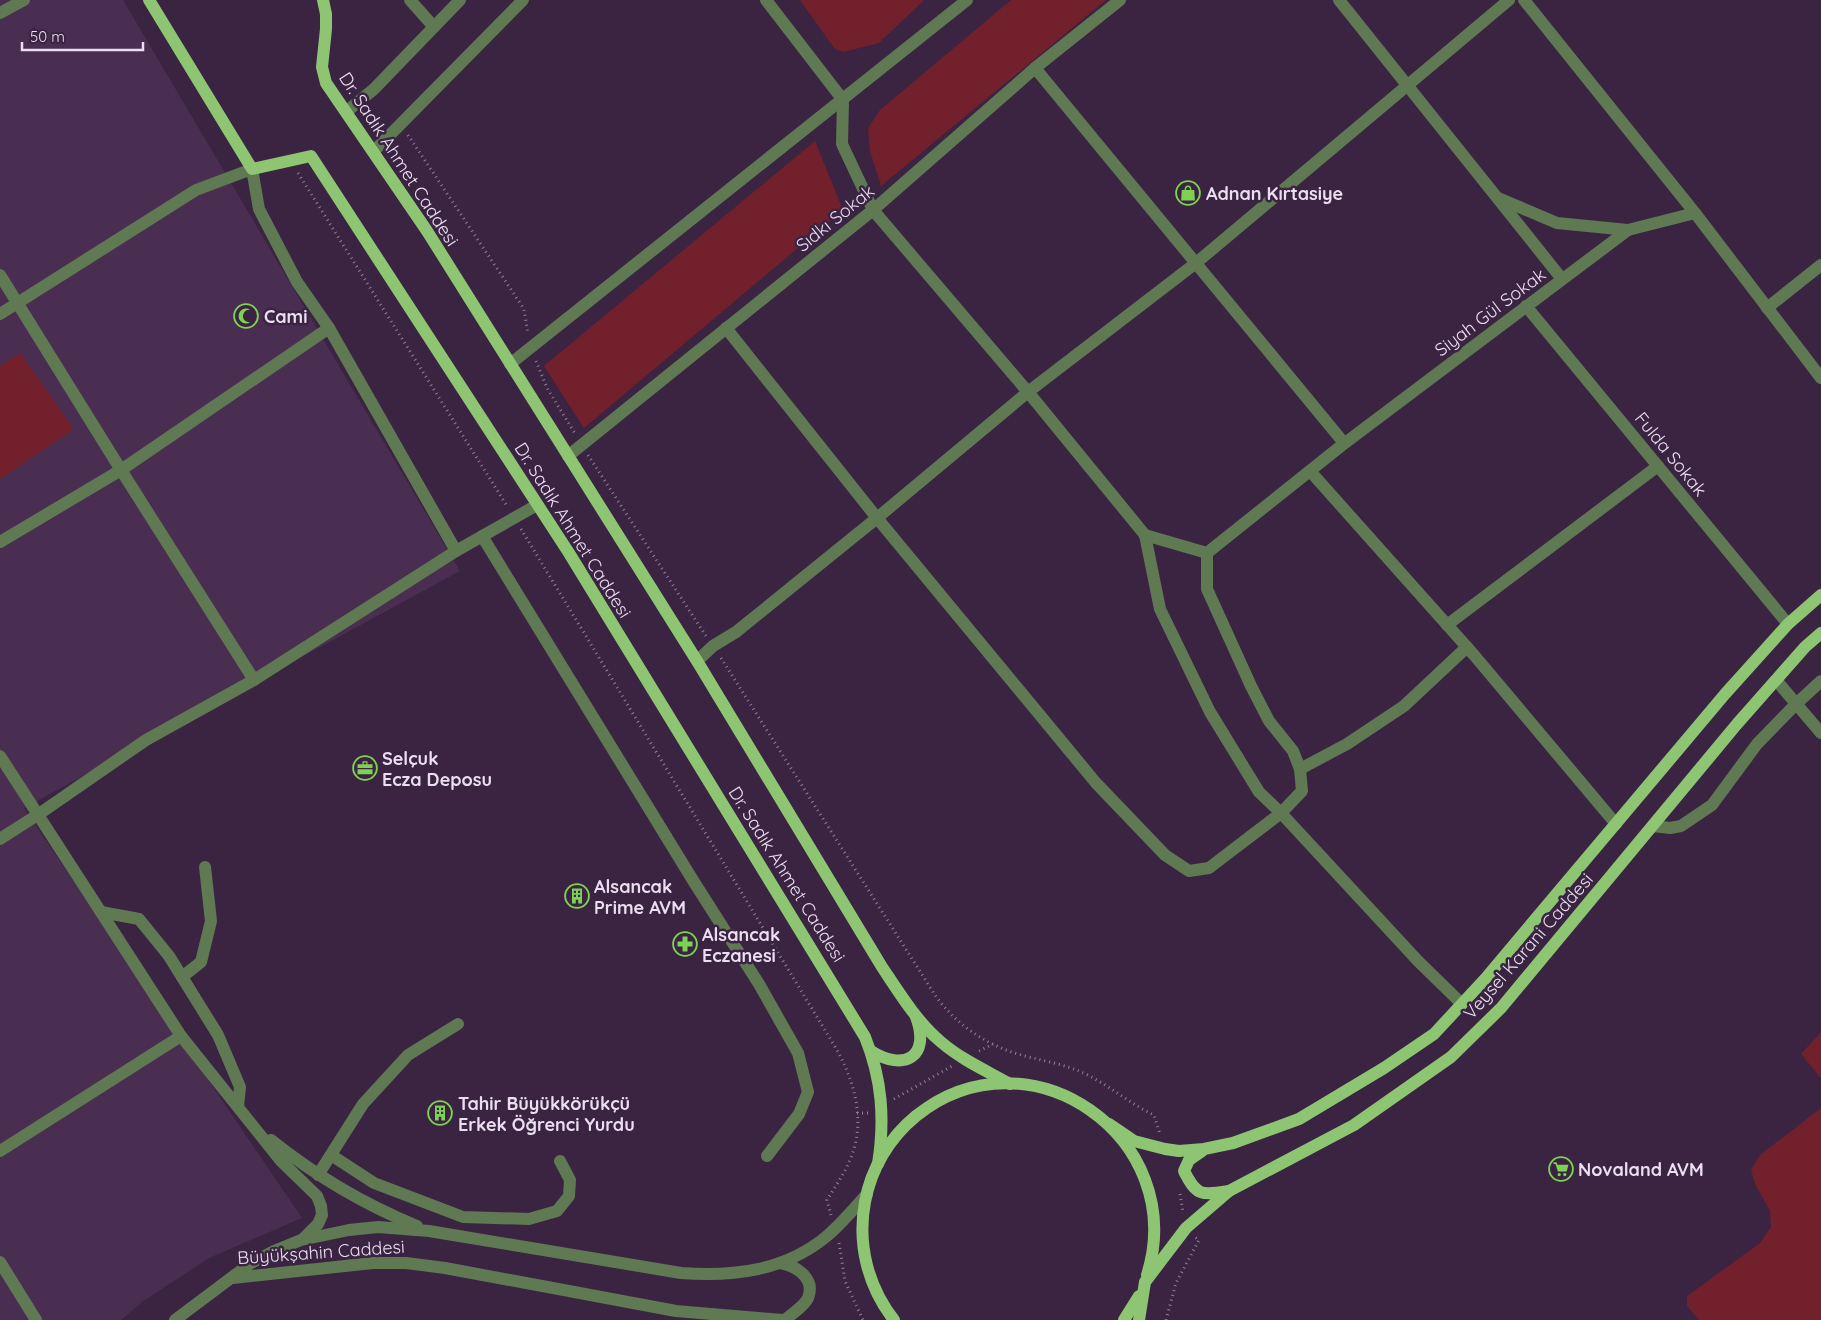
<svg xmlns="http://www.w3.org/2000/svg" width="1821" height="1320" viewBox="0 0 1821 1320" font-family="Quicksand,sans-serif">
  <rect width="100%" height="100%" fill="#3a2442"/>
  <path fill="#492e52" d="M0,0H123L460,571L24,808L302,1218L209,1258L142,1302L121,1320H0Z"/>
  <g fill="#72202c">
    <path d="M800,0H924L879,43L843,52L834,48Z"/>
    <path d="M1011,0H1106L881,186L870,151L868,128L880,110Z"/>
    <path d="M815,141L843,210L584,428L544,366Z"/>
    <path d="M20,353L74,429L0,479V366Z"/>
    <path d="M1821,1032V1078L1801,1054Z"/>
    <path d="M1821,1108V1320H1699L1687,1306V1296L1760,1243L1771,1227L1770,1211L1755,1184L1751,1170L1760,1155Z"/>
  </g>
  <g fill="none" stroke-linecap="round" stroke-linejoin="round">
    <g stroke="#928098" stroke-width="3" stroke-dasharray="1 4" stroke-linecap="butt">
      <path d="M408,135L524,309L528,334"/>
      <path d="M298,173L507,506"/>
      <path d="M536,361L547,388L576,435"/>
      <path d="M588,455L706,636"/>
      <path d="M521,529L834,1045C854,1079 867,1121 850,1160C844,1174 835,1187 827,1200L831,1215"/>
      <path d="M721,658L935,995C957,1026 989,1047 1025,1056C1044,1061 1063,1064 1081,1072C1107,1083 1128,1103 1154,1115L1160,1134"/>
      <path d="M979,1051L993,1044"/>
      <path d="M894,1099L952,1066"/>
      <path d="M857,1113H869"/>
      <path d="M1180,1194L1183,1212"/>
      <path d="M839,1243L845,1281L863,1320"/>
      <path d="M1166,1320L1176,1283L1199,1240L1195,1237"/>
    </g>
    <g stroke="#5f7953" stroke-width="12">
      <path d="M410,0L434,27"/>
      <path d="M766,0L843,100L842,144L873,210L1028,392L1145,535L1160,609L1210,712L1259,792L1281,813L1418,961L1462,1004"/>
      <path d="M1339,0L1562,279"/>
      <path d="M1524,0L1695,213L1821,378"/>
      <path d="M0,13L24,0"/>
      <path d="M1035,68L1344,443"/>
      <path d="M346,112L374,89L460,0"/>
      <path d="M374,151L523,0"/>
      <path d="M1498,198L1557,223L1628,230"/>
      <path d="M0,275L121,470L254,680L456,551L537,505"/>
      <path d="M1526,306L1788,624"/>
      <path d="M1767,308L1821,265"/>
      <path d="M0,314L196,190L252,169L259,209L297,282L329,328L456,551"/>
      <path d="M726,328L877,518L1096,783L1165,855L1189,871L1209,868L1281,813L1302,791L1300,769L1293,751L1269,721L1251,686L1207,589V553"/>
      <path d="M510,364L967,0"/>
      <path d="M568,456L873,210L1035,68L1120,0"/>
      <path d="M1310,471L1474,655L1616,824"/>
      <path d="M1145,535L1207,553L1341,446L1628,230L1695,213"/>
      <path d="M482,536L694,882L759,984L798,1053L808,1092L799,1114L767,1156"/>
      <path d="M0,542L121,470L329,328"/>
      <path d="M1447,625L1658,466"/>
      <path d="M697,661L713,646L736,632L877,518L1028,392L1196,263L1509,0"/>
      <path d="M1776,680L1821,733"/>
      <path d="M0,756L181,1036L281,1161L317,1196L321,1206L322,1215L318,1224L303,1239"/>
      <path d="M1300,769L1347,744L1404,706L1467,647"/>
      <path d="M1653,826L1670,828L1681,826L1712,805L1757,744L1796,704L1821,681"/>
      <path d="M0,839L39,814L146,740L254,680"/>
      <path d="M101,912L139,919L169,956L218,1035L240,1087L238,1106"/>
      <path d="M182,977L201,962L211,921L205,867"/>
      <path d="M271,1140C316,1176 363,1204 417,1226"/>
      <path d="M0,1151L181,1036"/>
      <path d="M331,1155L374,1183L463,1217L529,1219L557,1211L569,1196L570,1180L560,1161"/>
      <path d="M318,1175L363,1104L408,1055L458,1024"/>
      <path d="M0,1262L36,1320"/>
      <path d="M780,1263C796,1266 816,1278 808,1298C804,1307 792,1313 785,1320"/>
      <path d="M233,1278L373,1263H406L445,1268L676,1311L783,1320"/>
      <path d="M175,1320L251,1263L274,1251L301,1240L349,1230L378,1227L429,1231L681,1273C733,1277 785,1271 827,1236C841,1224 854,1209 867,1194"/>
    </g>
    <g stroke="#8dc573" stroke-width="12">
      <path d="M149,0L252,169L311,156L569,553L865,1037C882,1079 885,1119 878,1164"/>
      <path d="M323,0L326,14V29L322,67L326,83L427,231L697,661L882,967C900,994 917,1022 941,1042C962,1060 987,1071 1010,1084"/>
      <path d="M871,1051C904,1072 931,1057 916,1017"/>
      <path d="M1109,1124L1134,1141L1165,1149L1179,1151L1204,1149L1233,1143L1299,1119L1384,1068L1434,1034L1485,979L1725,694L1788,624L1821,595"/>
      <path d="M1202,1151L1189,1160L1184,1171C1197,1197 1202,1195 1229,1191"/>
      <path d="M894,1320C868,1287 857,1244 865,1202C871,1169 889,1138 916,1116C1029,1025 1190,1138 1147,1275"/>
      <path d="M1124,1320L1139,1296"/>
      <path d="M1139,1320L1145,1282L1186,1228L1229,1191L1354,1125L1451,1057L1501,1008L1737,724L1805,647L1821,633"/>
    </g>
  </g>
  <defs>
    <g id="shop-ring" transform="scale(1.25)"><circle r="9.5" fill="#3a2442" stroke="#7ed153" stroke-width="1.5"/><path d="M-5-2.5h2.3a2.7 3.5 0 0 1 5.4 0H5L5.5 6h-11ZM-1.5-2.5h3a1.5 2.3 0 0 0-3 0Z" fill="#7ed153"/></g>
    <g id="mosque-ring" transform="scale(1.25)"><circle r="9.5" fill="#3a2442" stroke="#7ed153" stroke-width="1.5"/><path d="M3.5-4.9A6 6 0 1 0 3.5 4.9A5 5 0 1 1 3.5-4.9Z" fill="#7ed153"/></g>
    <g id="office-ring" transform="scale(1.25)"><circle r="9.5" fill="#3a2442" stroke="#7ed153" stroke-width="1.5"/><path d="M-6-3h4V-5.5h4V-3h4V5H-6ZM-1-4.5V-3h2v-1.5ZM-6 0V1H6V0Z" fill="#7ed153"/></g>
    <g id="building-ring" transform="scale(1.25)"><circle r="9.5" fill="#3a2442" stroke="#7ed153" stroke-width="1.5"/><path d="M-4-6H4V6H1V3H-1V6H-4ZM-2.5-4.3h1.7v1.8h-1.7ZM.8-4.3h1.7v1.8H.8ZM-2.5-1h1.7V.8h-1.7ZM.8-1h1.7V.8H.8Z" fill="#7ed153"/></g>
    <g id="pharmacy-ring" transform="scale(1.25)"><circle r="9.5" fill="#3a2442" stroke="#7ed153" stroke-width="1.5"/><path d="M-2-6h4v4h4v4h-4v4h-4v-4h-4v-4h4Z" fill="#7ed153"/></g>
    <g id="supermarket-ring" transform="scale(1.25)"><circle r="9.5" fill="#3a2442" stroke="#7ed153" stroke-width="1.5"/><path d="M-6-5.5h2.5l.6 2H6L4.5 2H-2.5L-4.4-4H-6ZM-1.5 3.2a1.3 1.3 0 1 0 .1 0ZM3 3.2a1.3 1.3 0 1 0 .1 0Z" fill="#7ed153"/></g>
  </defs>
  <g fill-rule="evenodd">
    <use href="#shop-ring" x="1188" y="193"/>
    <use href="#mosque-ring" x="246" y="316"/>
    <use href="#office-ring" x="365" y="768"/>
    <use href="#building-ring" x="577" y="896"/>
    <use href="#pharmacy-ring" x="685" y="944"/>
    <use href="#building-ring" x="440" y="1113"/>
    <use href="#supermarket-ring" x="1561" y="1169"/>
  </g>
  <g text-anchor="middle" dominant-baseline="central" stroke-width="5" stroke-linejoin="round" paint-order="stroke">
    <g font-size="18" fill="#ecdef1" stroke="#3a2442">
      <text transform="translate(399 159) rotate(57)">Dr. Sadık Ahmet Caddesi</text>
      <text transform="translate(835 218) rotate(-39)">Sıdkı Sokak</text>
      <text transform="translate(1490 312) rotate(-37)">Siyah Gül Sokak</text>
      <text transform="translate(1671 454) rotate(51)">Fulda Sokak</text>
      <text transform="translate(573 530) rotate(58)">Dr. Sadık Ahmet Caddesi</text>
      <text transform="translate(787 874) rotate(58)">Dr. Sadık Ahmet Caddesi</text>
      <text transform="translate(1528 946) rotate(-49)">Veysel Karani Caddesi</text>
      <text transform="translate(321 1252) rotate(-4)">Büyükşahin Caddesi</text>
    </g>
    <g font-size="18" font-weight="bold" fill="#ecdef1" stroke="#3a2442" text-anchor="start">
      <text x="1206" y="193">Adnan Kırtasiye</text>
      <text x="264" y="316">Cami</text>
      <text x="382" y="758">Selçuk<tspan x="382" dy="21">Ecza Deposu</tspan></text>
      <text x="594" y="886">Alsancak<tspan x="594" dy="21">Prime AVM</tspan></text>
      <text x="702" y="934">Alsancak<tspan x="702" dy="21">Eczanesi</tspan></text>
      <text x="458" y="1103">Tahir Büyükkörükçü<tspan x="458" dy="21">Erkek Öğrenci Yurdu</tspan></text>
      <text x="1578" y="1169">Novaland AVM</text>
    </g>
  </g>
  <path d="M22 42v8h121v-8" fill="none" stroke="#ecdef1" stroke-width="2.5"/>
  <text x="30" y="42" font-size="15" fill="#ecdef1" stroke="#3a2442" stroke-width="4" paint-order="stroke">50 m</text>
</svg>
